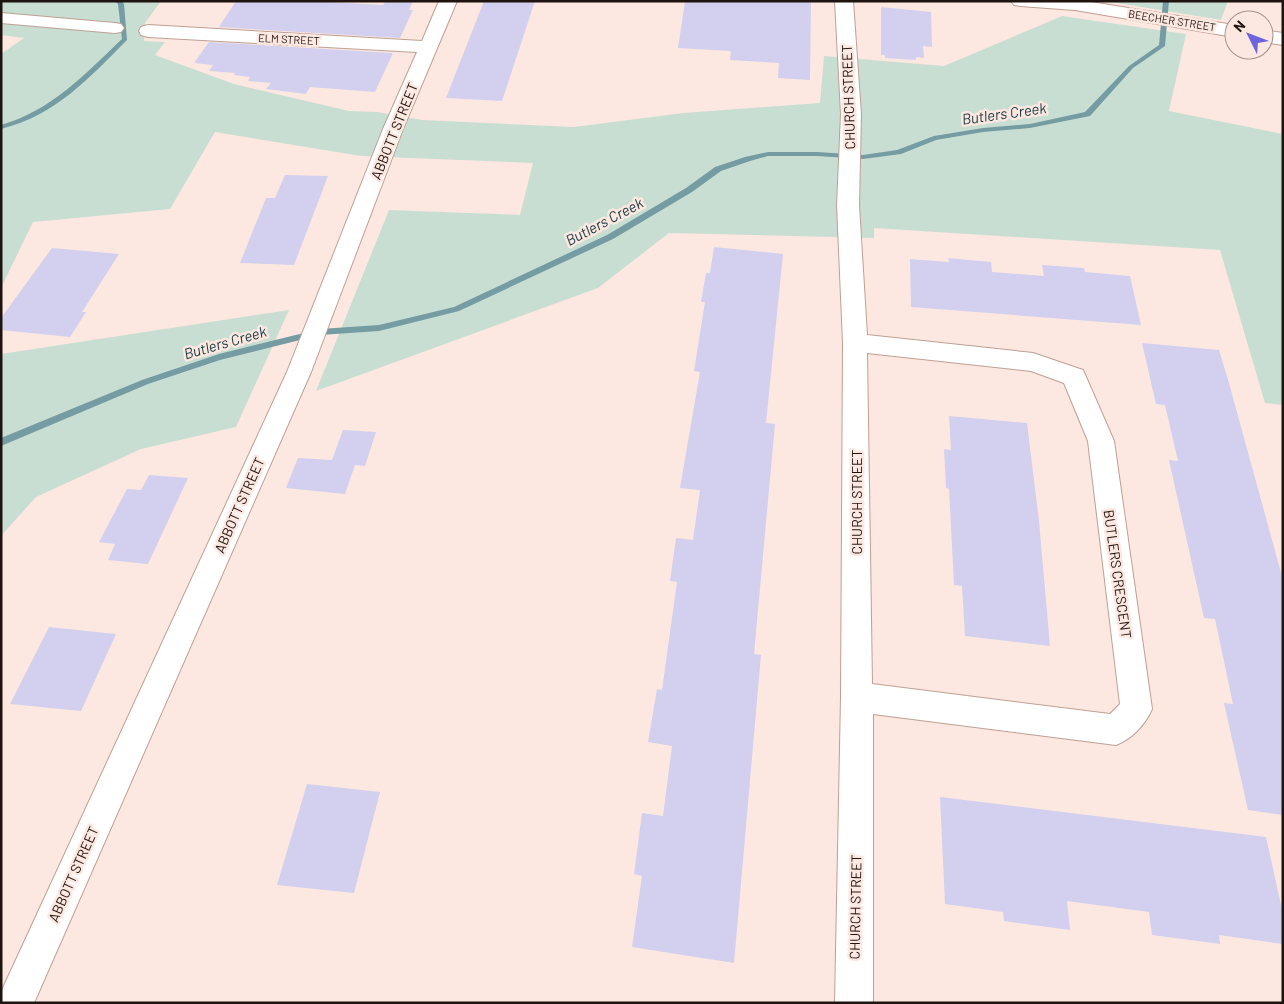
<svg xmlns="http://www.w3.org/2000/svg" width="1284" height="1004" viewBox="0 0 1284 1004" font-family="Barlow,sans-serif">
  <rect width="100%" height="100%" fill="#fce8e1"/>
  <g fill="#c9ded2">
    <path d="M1,1H161L145,23L144,41L165,42L155,55L234,84L349,111L378,112L422,120L574,127L683,113L820,103L824,56L944,66L1062,16L1186,34L1169,111L1283,134V405L1265,403L1220,250L874,228V238L669,233L598,288L316,391L389,210L520,215L533,163L361,156L215,132L170,209L33,222L1,288V54L24,38L1,35Z"/>
    <path d="M1105,1H1228L1221,20Z"/>
    <path d="M289,310L236,427L141,449L36,497L1,536V354Z"/>
  </g>
  <g fill="none" stroke-linecap="round" stroke-linejoin="round">
    <g fill="#759ba3" fill-rule="evenodd">
      <path d="M115,1H122L124,4L127,40C88,79 56,115 1,129V125C51,111 85,74 122,39L118,4Z"/>
      <path d="M1163,1H1169L1165,46L1133,68L1090,116L1030,128L983,132L936,140L901,154L863,159L817,156H768L750,161L721,171L692,192L613,239L459,311L379,331L320,335L220,360L148,384L1,446V438L142,380L219,354L320,329L379,325L454,307L607,235L686,188L715,167L745,157L768,152H817L863,155L897,150L934,136L983,128L1030,124L1085,112L1129,66L1159,45Z"/>
    </g>
  </g>
  <g fill="#d2d0ee">
    <path d="M236,1H309L383,5L386,1H413L409,10H413L400,38L219,27Z"/>
    <path d="M484,1H535L502,101L446,98Z"/>
    <path d="M685,1L811,2L810,80L778,78L779,63L730,60L731,51L678,48Z"/>
    <path d="M881,7L931,12L932,47L923,46L924,58L916,57V60L885,58V55H881Z"/>
    <path d="M209,42L393,53L375,92L310,87L306,94L266,89L271,83L248,81L250,77L234,75L235,73L209,71L213,65L194,63Z"/>
    <path d="M285,175L328,176L294,265L240,263L266,198H275Z"/>
    <path d="M714,247L783,254L766,423L775,424L754,654L761,655L734,963L632,947L642,876L634,874L642,813L663,816L672,746L648,742L657,689L662,690L677,582L670,581L676,538L693,540L700,490L680,488L700,372L694,371L705,302H701L706,273H710Z"/>
    <path d="M52,248L119,254L82,312H86L70,337L1,330V318Z"/>
    <path d="M948,258L991,262L992,272L1044,276L1042,265L1084,268L1085,272L1130,276L1141,325L911,307L910,259L949,262Z"/>
    <path d="M1142,343L1219,350L1229,383L1283,580V815L1248,810L1224,703L1233,704L1215,619L1204,618L1169,460L1178,461L1165,405L1156,404Z"/>
    <path d="M949,416L1027,423L1039,521L1050,646L965,636L962,586L954,585L949,489L946,488L944,449L951,450Z"/>
    <path d="M343,430L376,432L365,466L355,465L345,494L286,488L298,458L332,460Z"/>
    <path d="M149,475L188,478L148,564L108,560L115,544L99,542L127,489L141,490Z"/>
    <path d="M49,627L116,634L81,711L10,704Z"/>
    <path d="M307,784L380,792L354,893L277,885Z"/>
    <path d="M940,797L1266,837L1283,914V944L1219,935L1220,944L1152,935L1149,912L1067,901L1070,930L1004,921L1003,912L945,904Z"/>
  </g>
  <g fill="none" stroke-linecap="round" stroke-linejoin="round">
    <g stroke="#bf9f94" stroke-width="2">
      <g id="minor">
        <path d="M439,1H457L403,129L311,372L34,1003H1L2,990L287,372L383,129L417,52L148,37L141,35L139,31L141,27L148,25L422,41Z"/>
        <path d="M835,1H853L861,114L859,205L867,335L1033,353L1083,370L1114,441L1152,709C1145,725 1132,739 1116,745L873,714V1003H835L841,697L843,343L837,205L841,114ZM867,353L1031,371L1064,383L1088,441L1120,704L1110,714L872,684Z"/>
        <path d="M1011,1H1085L1234,25V37L1075,10L1020,6L1014,5Z"/>
        <path d="M1,13L115,23L121,24L124,28L121,32L115,33L1,23Z"/>
        <path d="M1264,30L1283,33V45L1264,42Z"/>
      </g>
    </g>
    <use href="#minor" fill="#fff" fill-rule="evenodd"/>
  </g>
  <g text-anchor="middle" dominant-baseline="central" stroke-width="5" stroke-linejoin="round" paint-order="stroke">
    <g font-size="11" fill="#1e130f" stroke="#fce8e1">
      <text transform="translate(1172 20) rotate(9)">BEECHER STREET</text>
      <text transform="translate(289 39) rotate(3)">ELM STREET</text>
    </g>
    <g font-size="14" fill="#1e130f" stroke="#fce8e1">
      <text transform="translate(848 97) rotate(-92)">CHURCH STREET</text>
      <text transform="translate(394 131) rotate(-68)">ABBOTT STREET</text>
      <text transform="translate(856 502) rotate(-90)">CHURCH STREET</text>
      <text transform="translate(239 505) rotate(-66)">ABBOTT STREET</text>
      <text transform="translate(1118 574) rotate(82)">BUTLERS CRESCENT</text>
      <text transform="translate(73 874) rotate(-66)">ABBOTT STREET</text>
      <text transform="translate(855 907) rotate(-89)">CHURCH STREET</text>
    </g>
    <g font-size="15" font-style="italic" fill="#143941" stroke="#fce8e1">
      <text transform="translate(1004 113) rotate(-8)">Butlers Creek</text>
      <text transform="translate(604 221) rotate(-28)">Butlers Creek</text>
      <text transform="translate(225 342) rotate(-16)">Butlers Creek</text>
    </g>
  </g>
  <rect width="1284" height="1004" fill="none" stroke="#1e130f" stroke-width="5"/>
  <g transform="translate(1249 35) rotate(312)"><circle r="24" fill="#fce8e1" stroke="#a3938d"/>
  <path d="M0-4L9 19L0 12L-9 19Z" fill="#6c63dd"/>
  <text y="-8" font-size="14" font-weight="bold" text-anchor="middle" fill="#1e130f">N</text>
  </g>
</svg>
